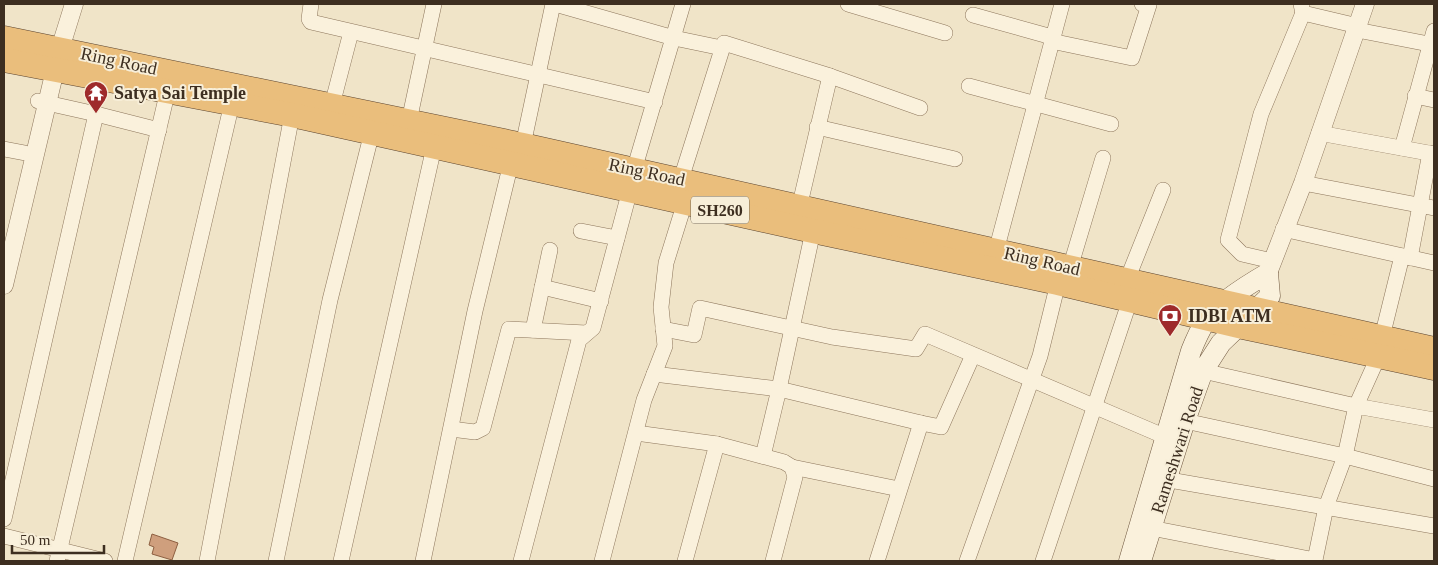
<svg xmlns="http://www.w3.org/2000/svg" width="1438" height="565" viewBox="0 0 1438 565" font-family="Georgia,serif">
  <rect width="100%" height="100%" fill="#f0e4c8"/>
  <path fill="#cf9f7d" stroke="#8d5f41" d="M152,534L178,543L172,560L152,554L154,547L149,545Z"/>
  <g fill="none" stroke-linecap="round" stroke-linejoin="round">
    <g stroke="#8d765c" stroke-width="16">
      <g id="minor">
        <path d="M311,4L309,19L311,22L655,102"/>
        <path d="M555,4L674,38L722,48"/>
        <path d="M848,4L945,33"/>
        <path d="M1301,4L1303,13L1358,26"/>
        <path d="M973,15L1052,37"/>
        <path d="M1357,30L1434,45"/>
        <path d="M1051,41L1132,58L1149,5L1142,4"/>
        <path d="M830,76L920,108"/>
        <path d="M969,86L1111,124"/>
        <path d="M1415,96L1434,100"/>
        <path d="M38,101L96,114"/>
        <path d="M332,105L351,32"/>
        <path d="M409,121L434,4"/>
        <path d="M817,127L955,159"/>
        <path d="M1319,133L1434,154"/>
        <path d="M523,145L553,4"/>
        <path d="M1402,148L1434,31"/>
        <path d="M4,149L25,153"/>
        <path d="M634,170L683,4"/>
        <path d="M681,179L724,43L830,76L799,208"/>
        <path d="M1303,183L1434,208"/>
        <path d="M1283,229L1434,263"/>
        <path d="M581,231L617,238"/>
        <path d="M996,251L1062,4"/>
        <path d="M1410,258L1430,153"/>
        <path d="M1272,261L1242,254L1228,240L1261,114L1303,13"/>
        <path d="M1070,268L1103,158"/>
        <path d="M1127,280L1163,190"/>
        <path d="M542,287L601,301"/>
        <path d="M663,329L694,335L700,308L832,337L916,349L925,334L1166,437"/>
        <path d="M533,330L550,250"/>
        <path d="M1382,337L1402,256"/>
        <path d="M1203,371L1356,406L1379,355"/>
        <path d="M654,374L779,389L813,231"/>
        <path d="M1185,421L1345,456L1434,479"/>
        <path d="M921,423L941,427L973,355"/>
        <path d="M451,429L475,432L483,428L509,329L586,333"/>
        <path d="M636,433L717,444"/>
        <path d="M763,456L779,389L921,423L877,561"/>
        <path d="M792,467L899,489"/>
        <path d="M1158,478L1434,526"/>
        <path d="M4,519L96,114L159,130"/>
        <path d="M1151,528L1315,560L1326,507L1345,456L1356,406L1434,420"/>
        <path d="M4,536L105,561"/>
        <path d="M57,561L168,90"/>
        <path d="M125,561L232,103"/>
        <path d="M207,561L292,115"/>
        <path d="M276,561L330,300L372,132"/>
        <path d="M341,561L434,147"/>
        <path d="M423,561L475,311L511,163"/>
        <path d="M521,561L579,340L593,328L630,190"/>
        <path d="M602,561L644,400L665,346L661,307L666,263L685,202"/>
        <path d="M685,561L717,444L784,462L792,467L795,477L773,561"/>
        <path d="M967,561L1040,356L1058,283"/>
        <path d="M1043,561L1130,300"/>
      </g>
    </g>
    <g stroke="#8d765c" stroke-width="19">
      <g id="tertiary">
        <path d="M1268,273L1303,183L1365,4"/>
        <path d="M4,285L60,49L74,4"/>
      </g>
    </g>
    <g stroke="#6f573f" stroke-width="21">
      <path id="secondary" d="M1129,561L1191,351C1195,341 1200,330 1206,320C1219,302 1249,284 1268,273L1270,296L1221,343L1203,371L1185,421L1141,561"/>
    </g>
    <g stroke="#5b4430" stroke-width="25">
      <g id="trunk">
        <path d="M4,38L523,145L1434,349"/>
        <path d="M4,60L292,115L813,231L1058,283L1243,327L1434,368"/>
      </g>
    </g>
    <use href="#minor" stroke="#faf1dc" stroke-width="15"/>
    <use href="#tertiary" stroke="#faf1dc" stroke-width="18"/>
    <use href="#secondary" stroke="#faf1dc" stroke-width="20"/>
    <use href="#trunk" stroke="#eabe7c" stroke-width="24"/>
  </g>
  <defs>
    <g id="temple-pin" transform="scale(1.25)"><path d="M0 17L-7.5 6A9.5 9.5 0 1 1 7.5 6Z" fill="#9e2a2b" stroke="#f7eed8"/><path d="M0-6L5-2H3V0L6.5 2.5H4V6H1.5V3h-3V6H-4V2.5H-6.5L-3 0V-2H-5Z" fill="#fff"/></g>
    <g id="bank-pin" transform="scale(1.25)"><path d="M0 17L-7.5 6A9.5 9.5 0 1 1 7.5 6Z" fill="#9e2a2b" stroke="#f7eed8"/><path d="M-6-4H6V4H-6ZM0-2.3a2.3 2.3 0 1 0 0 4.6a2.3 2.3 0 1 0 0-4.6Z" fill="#fff"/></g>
  </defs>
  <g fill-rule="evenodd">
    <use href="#temple-pin" x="96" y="93"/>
    <use href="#bank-pin" x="1170" y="316"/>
  </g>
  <g text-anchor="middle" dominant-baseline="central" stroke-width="4" stroke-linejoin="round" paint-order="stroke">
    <rect fill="#f7eed8" stroke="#756857" stroke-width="1" x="691" y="196.5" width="58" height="27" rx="4"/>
    <g font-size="16" font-weight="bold" fill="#3d2e20">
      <text x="720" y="210">SH260</text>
    </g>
    <g font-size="18" fill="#3d2e20" stroke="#f7eed8">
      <text transform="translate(119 61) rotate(12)">Ring Road</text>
      <text transform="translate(647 172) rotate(12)">Ring Road</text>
      <text transform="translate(1042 261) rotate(13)">Ring Road</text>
      <text transform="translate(1177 450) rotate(-72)">Rameshwari Road</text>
    </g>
    <g font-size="18" font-weight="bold" fill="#3d2e20" stroke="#f7eed8" text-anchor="start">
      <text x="114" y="93">Satya Sai Temple</text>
      <text x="1188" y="316">IDBI ATM</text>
    </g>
  </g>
  <rect width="1438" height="565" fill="none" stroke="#3d2e20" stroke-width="10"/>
  <path d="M12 545v8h92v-8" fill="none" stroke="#3d2e20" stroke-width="2.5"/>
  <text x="20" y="545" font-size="15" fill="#3d2e20" stroke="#f7eed8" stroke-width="4" paint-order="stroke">50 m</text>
</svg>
